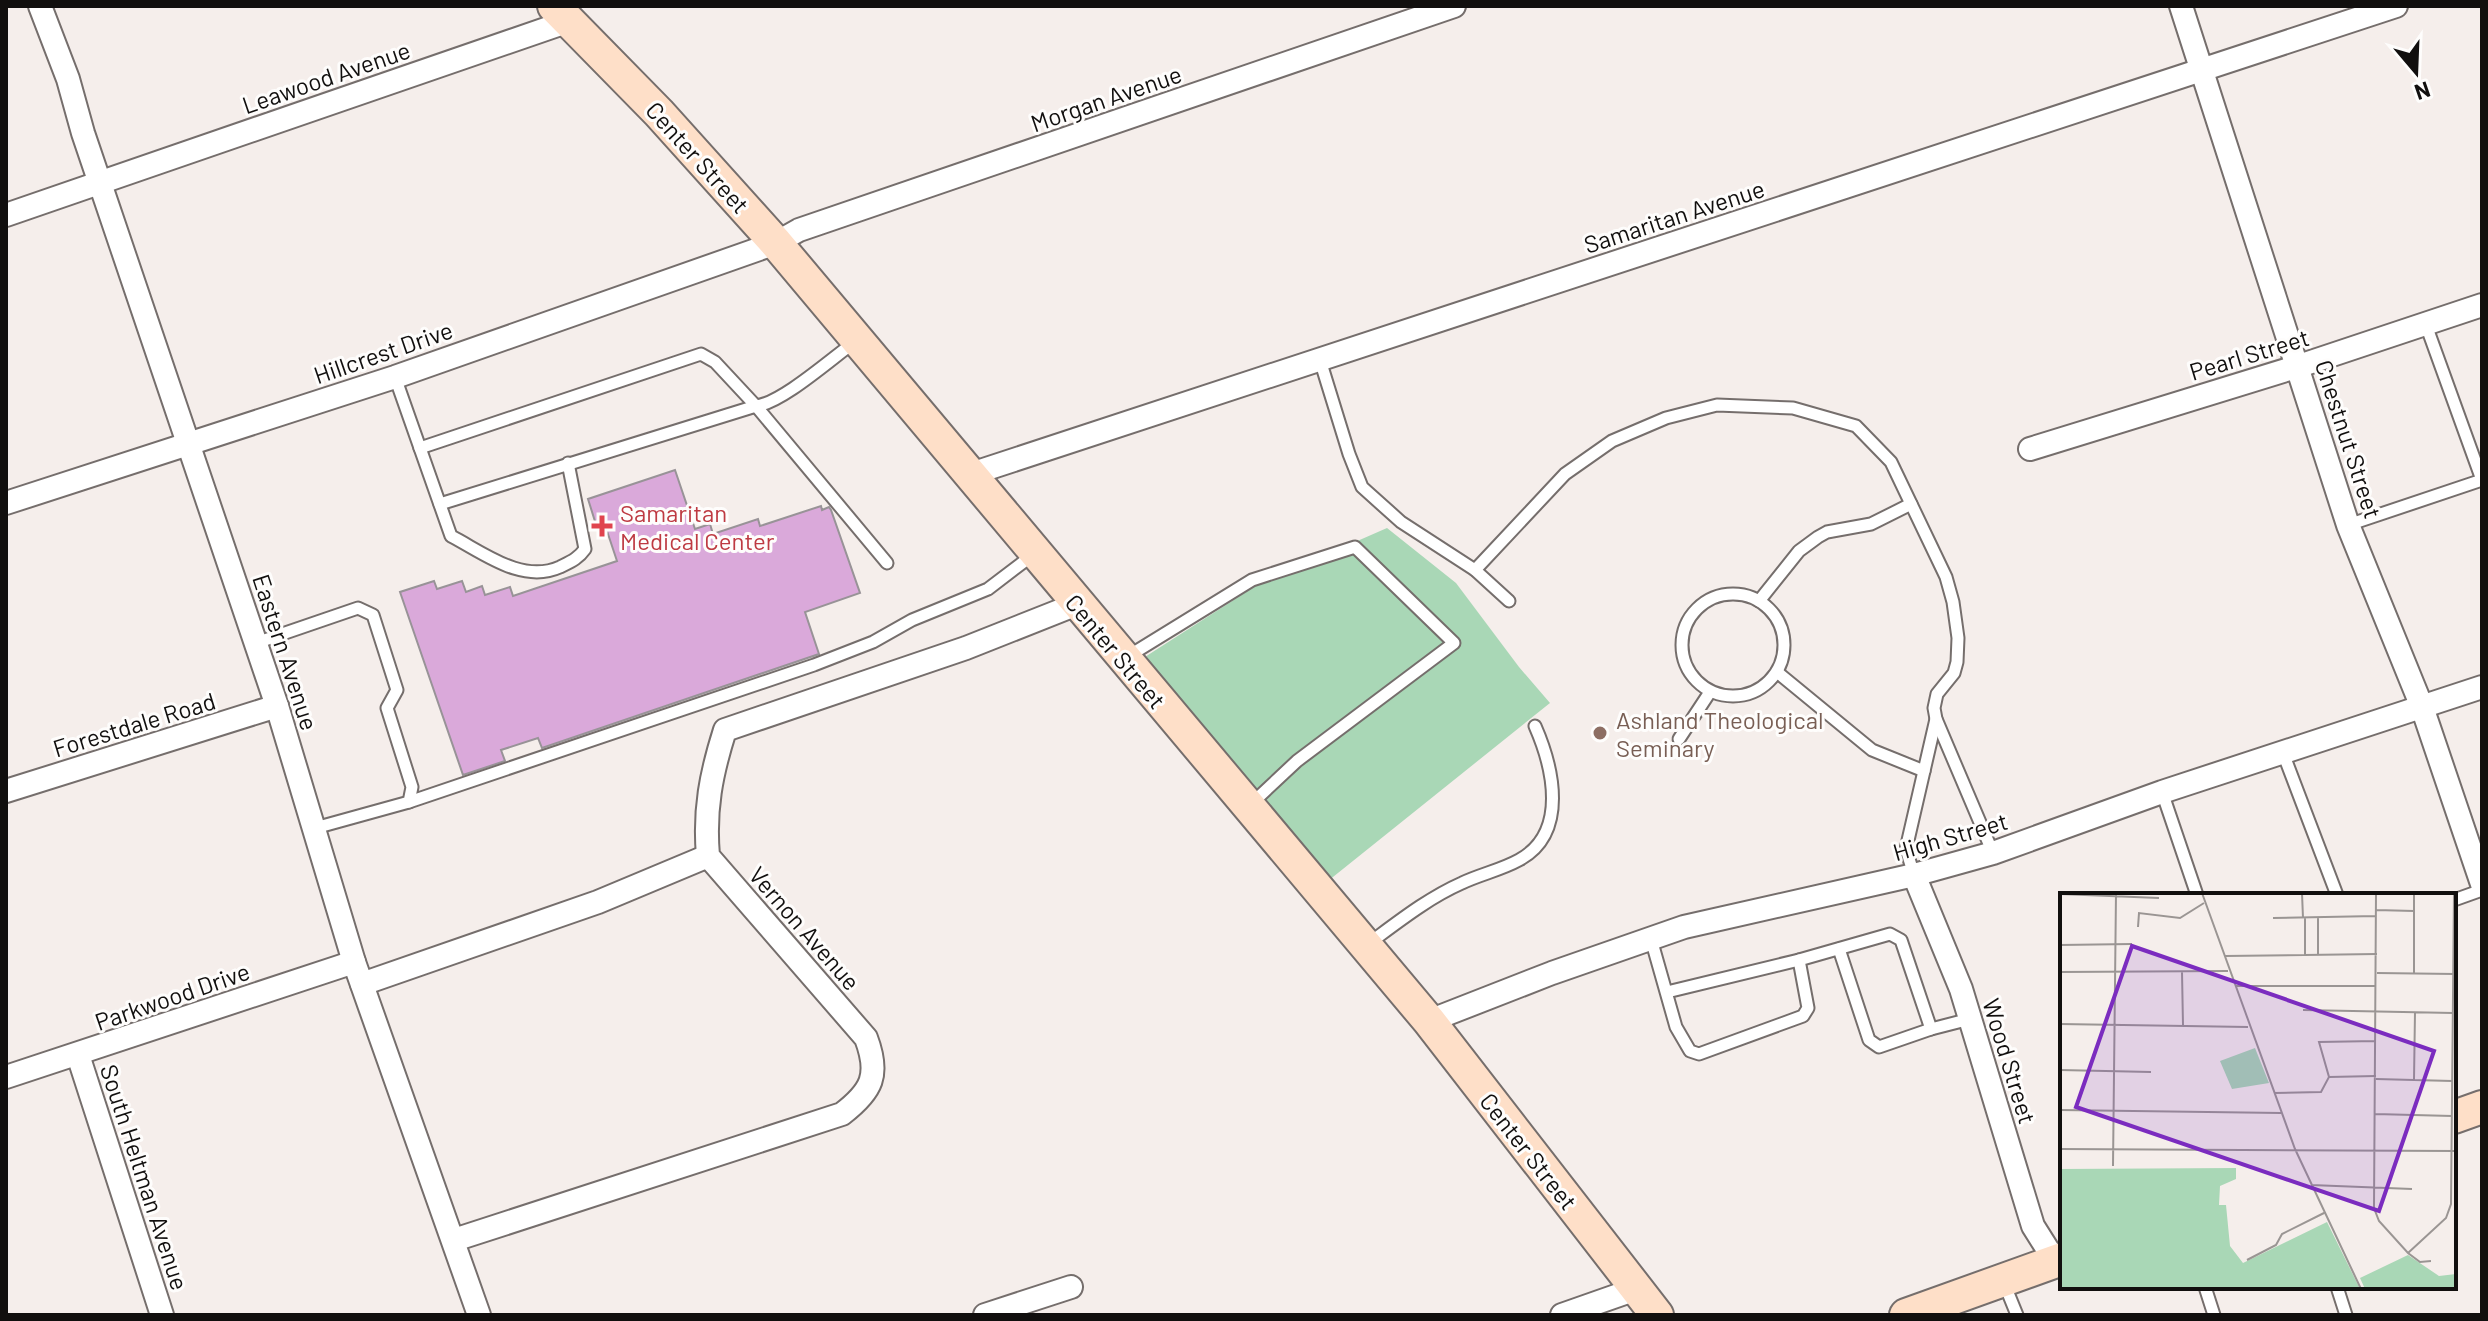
<svg xmlns="http://www.w3.org/2000/svg" width="2488" height="1321" viewBox="0 0 2488 1321" font-family="Barlow,sans-serif">
  <rect width="100%" height="100%" fill="#f5eeeb"/>
  <path fill="#a9d7b6" d="M1387,528L1456,583L1519,667L1550,703L1323,885L1134,664L1257,585Z"/>
  <path fill="#daa9da" stroke="#989397" stroke-width="2" d="M675,470L695,529L710,524L713,534L758,519L760,526L821,506L822,510L829,507L831,510L860,593L805,612L819,654L542,748L538,738L501,750L505,761L463,775L400,592L434,581L437,589L462,581L466,592L482,586L485,595L510,587L513,596L617,561L606,528L598,531L588,499Z"/>
  <g fill="none" stroke-linecap="round" stroke-linejoin="round">
    <g stroke="#756e6c" stroke-width="15">
      <g id="lane">
        <path d="M1320,360L1349,454L1362,487L1401,522L1475,570L1509,601"/>
        <path d="M395,377L451,536C484,553 522,584 560,567C570,562 578,559 585,549L568,463"/>
        <path d="M420,448L701,354L715,362L756,406L887,563"/>
        <path d="M440,504L756,406C782,403 832,358 856,341"/>
        <path d="M2348,525L2482,480L2426,325"/>
        <path d="M1475,570L1565,474L1612,441L1666,418L1717,405L1793,408L1856,426L1891,462L1946,577L1953,602L1958,638L1957,662L1954,673L1937,694L1934,708L1936,719L1993,853"/>
        <circle cx="1733" cy="645" r="51"/>
        <path d="M1759,601L1799,551L1818,537L1827,532L1871,524L1911,504"/>
        <path d="M256,643L358,608L373,615L397,690L387,708L412,787L409,802L315,828"/>
        <path d="M1127,657L1252,580L1355,547L1454,643L1297,761L1249,806"/>
        <path d="M1777,672L1872,750L1924,771"/>
        <path d="M1679,739L1710,692"/>
        <path d="M2283,753L2337,895"/>
        <path d="M2162,792L2197,895"/>
        <path d="M409,802L814,665L873,642L912,620L988,589L1034,554"/>
        <path d="M1914,875L1906,849L1936,719"/>
        <path d="M2454,900L2482,890"/>
        <path d="M1651,939L1676,1027L1690,1051L1699,1054L1803,1016L1808,1008L1799,960L1890,934L1901,940L1931,1029L1970,1019"/>
        <path d="M1368,944C1398,922 1428,898 1462,883C1481,874 1501,870 1519,860C1569,833 1553,767 1535,726"/>
        <path d="M1839,949L1869,1040L1879,1047L1931,1029"/>
        <path d="M1667,992L1799,960"/>
        <path d="M2004,1283L2017,1315"/>
        <path d="M2205,1287L2214,1315"/>
        <path d="M2337,1287L2346,1315"/>
      </g>
    </g>
    <g stroke="#756e6c" stroke-width="26">
      <g id="street">
        <path d="M40,6L68,79L83,133L277,706L354,962L479,1315"/>
        <path d="M2181,6L2348,525L2422,707L2482,884"/>
        <path d="M6,215L569,21"/>
        <path d="M2030,449L2299,366L2482,305"/>
        <path d="M968,475L2396,6"/>
        <path d="M6,503L395,377L776,243L799,230L1454,6"/>
        <path d="M6,791L277,706"/>
        <path d="M1914,875L1961,989L2033,1226L2055,1261"/>
        <path d="M362,984L598,902L708,856"/>
        <path d="M1429,1021L1552,973L1684,927L1914,875L1993,853L2162,792L2482,687"/>
        <path d="M78,1055L162,1315"/>
        <path d="M6,1077L354,962"/>
        <path d="M454,1240L842,1114C872,1091 880,1075 866,1038L708,856C704,810 711,774 725,730L966,648L1077,604"/>
        <path d="M985,1315L1071,1287"/>
        <path d="M1562,1315L1636,1289"/>
      </g>
    </g>
    <g stroke="#756e6c" stroke-width="36">
      <g id="secondary">
        <path d="M554,6L659,113L776,243L1429,1021L1657,1315"/>
        <path d="M2454,1117L2482,1107"/>
        <path d="M1906,1315L2062,1259"/>
      </g>
    </g>
    <use href="#lane" stroke="#fff" stroke-width="11"/>
    <use href="#street" stroke="#fff" stroke-width="22"/>
    <use href="#secondary" stroke="#fedfc8" stroke-width="32"/>
  </g>
  <path fill="#e0444e" stroke="#fefdfc" stroke-width="3" d="M598 514h8v8h8v8h-8v8h-8v-8h-8v-8h8z"/>
  <circle fill="#8d6e63" stroke="#fefdfc" stroke-width="3" cx="1600" cy="733" r="8"/>
  <g text-anchor="middle" dominant-baseline="central" stroke-width="6" stroke-linejoin="round" paint-order="stroke">
    <g font-size="24" fill="#110f0e" stroke="#fefdfc">
      <text transform="translate(326 77) rotate(-19)">Leawood Avenue</text>
      <text transform="translate(1106 98) rotate(-19)">Morgan Avenue</text>
      <text transform="translate(698 157) rotate(48)">Center Street</text>
      <text transform="translate(1674 216) rotate(-18)">Samaritan Avenue</text>
      <text transform="translate(383 352) rotate(-19)">Hillcrest Drive</text>
      <text transform="translate(2249 354) rotate(-17)">Pearl Street</text>
      <text transform="translate(2349 439) rotate(72)">Chestnut Street</text>
      <text transform="translate(1116 651) rotate(50)">Center Street</text>
      <text transform="translate(286 652) rotate(72)">Eastern Avenue</text>
      <text transform="translate(134 724) rotate(-17)">Forestdale Road</text>
      <text transform="translate(1950 836) rotate(-16)">High Street</text>
      <text transform="translate(805 928) rotate(49)">Vernon Avenue</text>
      <text transform="translate(172 996) rotate(-19)">Parkwood Drive</text>
      <text transform="translate(2010 1061) rotate(73)">Wood Street</text>
      <text transform="translate(1529 1151) rotate(52)">Center Street</text>
      <text transform="translate(145 1177) rotate(72)">South Heltman Avenue</text>
    </g>
    <g font-size="24" fill="#be3a42" stroke="#fefdfc" text-anchor="start">
      <text x="620" y="512">Samaritan<tspan x="620" dy="28">Medical Center</tspan></text>
    </g>
    <g font-size="24" fill="#785e54" stroke="#fefdfc" text-anchor="start">
      <text x="1616" y="719">Ashland Theological<tspan x="1616" dy="28">Seminary</tspan></text>
    </g>
  </g>
  <g transform="translate(2060 893)">
    <rect width="396" height="396" fill="#f5eeeb"/>
    <path d="M195,155L209,190L172,196L160,168ZM176,275V286L160,293L159,312H166L170,353L183,370L267,329L300,396H0V276ZM348,362L379,383L396,381V396H305L300,385Z" fill="#a9d7b6"/>
    <path fill="none" stroke="#9a9593" stroke-width="2" d="M142,0L235,256L301,396M242,0L243,25M316,0L314,315L319,328L348,360L360,369L371,368M0,1L99,5M316,17L354,18M245,24V62M258,24V62M213,25L316,23M78,34L79,20L120,25L144,10M0,52L72,51M165,63L317,61M0,79L168,78M122,79L123,132M317,80L395,81M354,81V0M175,93H316M243,117L393,120M0,131L188,134M0,177L91,179M269,184L316,183M316,186L392,188M354,187L355,119M214,200L261,199L269,184L259,149L316,148M0,217L221,220M315,221L392,223M0,256L396,258M53,273L56,0M251,292L352,296M348,360L386,325L391,311L394,0M187,367L216,352L222,341L264,320"/>
    <path fill="#7b2cbf" fill-opacity="0.15" stroke="#7b2cbf" stroke-width="4" d="M72,53L374,158L319,318L16,214Z"/>
    <rect width="396" height="396" fill="none" stroke="#110f0e" stroke-width="4"/>
  </g>
  <rect width="2488" height="1321" fill="none" stroke="#110f0e" stroke-width="16"/>
  <g transform="translate(2416 72) rotate(161)" stroke="#fefdfc" stroke-width="6" paint-order="stroke">
  <path d="M0-6L14 30L0 20L-14 30Z" fill="#110f0e"/>
  <text y="-12" font-size="22" font-weight="bold" text-anchor="middle" fill="#110f0e">N</text>
  </g>
</svg>
